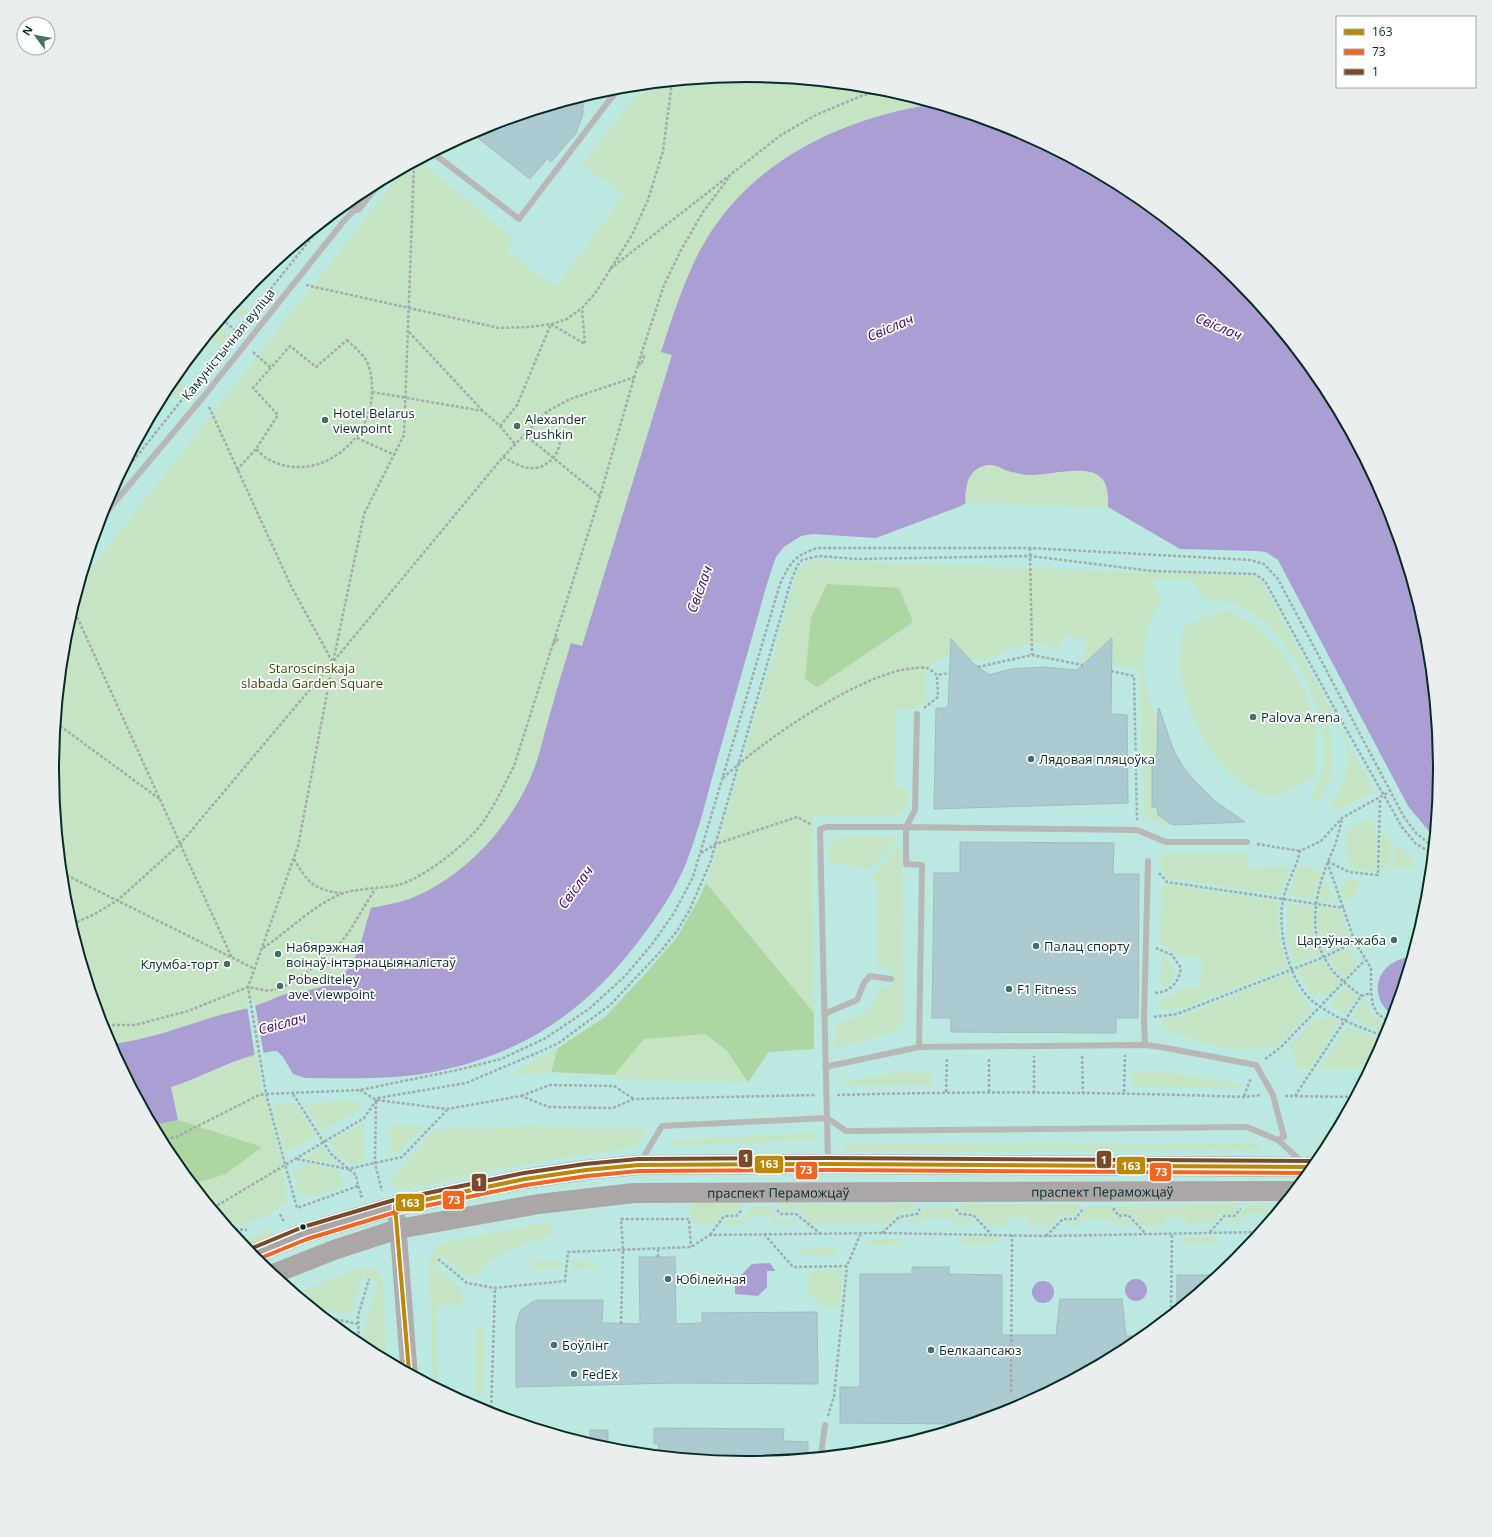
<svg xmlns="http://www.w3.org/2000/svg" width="1492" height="1537" viewBox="0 0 1492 1537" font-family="'Open Sans',sans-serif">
  <rect width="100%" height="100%" fill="#bce8e2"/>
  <g fill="#c4e4c3">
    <path d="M746,75L882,88L934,104C838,119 746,163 699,252C683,284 673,318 662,352L672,355L582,646L571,643C563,671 554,700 546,728C541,746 537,765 528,783C505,832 463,877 412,898C399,903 385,905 371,908C361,936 355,977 323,987C312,990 301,990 290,993C278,996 267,1002 255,1006L254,999L246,1000L247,1008C200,1018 158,1039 110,1044L105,1034L65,904L52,768L65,633L81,581L405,168L419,160L514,239L506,251L556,287L624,195L582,164L636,96L660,86L661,83Z"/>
    <path d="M237,301L249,310L241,318L229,310Z"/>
    <path d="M217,324L230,335L222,346L212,339L178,380L186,388L177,400L168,392L157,406L169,383Z"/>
    <path d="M990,464C1005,467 1016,474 1032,475C1052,475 1096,461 1106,485C1109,492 1108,500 1108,507L966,503C959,485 973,468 990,464Z"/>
    <path d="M815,560L1253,576L1262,583L1375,792L1336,811L1333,803C1343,785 1353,759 1344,738C1341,730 1333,722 1328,715C1332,746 1340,779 1314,805L1311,795C1317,785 1322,774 1323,761C1329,699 1275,595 1204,599L1192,580L1152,579L1161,600C1136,638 1140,686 1160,725L1157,731L1153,807H1157L1158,815L1173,825C1160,825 1152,823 1144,812L1139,668L1093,664L1082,660L1088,643L1066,634L1058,651L1037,642L1010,649L985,661L944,656L927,668L925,704L914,710H896L895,788H907L908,805L901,814L889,815L813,816L814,1049L769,1052L748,1082L618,1080L614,1075L551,1072L516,1075L515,1071L558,1048L605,1017L646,973L677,937L689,919L706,883L717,849L797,573L805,563Z"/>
    <path d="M1225,609L1257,626L1281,650L1305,692L1317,731L1315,777L1273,798C1266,796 1259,793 1253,790C1210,767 1186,713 1180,667C1179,655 1182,640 1183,627Z"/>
    <path d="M1373,817L1376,827L1377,871L1356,869L1348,865C1344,830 1341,832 1373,817Z"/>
    <path d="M1386,834L1391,840L1390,869L1381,870V836Z"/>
    <path d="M895,836L897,840L867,871L852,865L831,863C809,829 877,836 895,836Z"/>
    <path d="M902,842L904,1022L899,1030L834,1049L836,1024C860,1016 874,1014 880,986L892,987L891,968H877L878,889L873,875Z"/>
    <path d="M1394,845H1398L1414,859V869H1394Z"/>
    <path d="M1163,853H1248V867L1290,866L1280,895L1168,878L1161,872Z"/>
    <path d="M1299,866H1308L1322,873L1313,899L1288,896Z"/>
    <path d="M1326,880L1336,903L1320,901L1321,897L1319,896L1323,884Z"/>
    <path d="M1345,880H1360L1356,893L1345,902L1340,888L1342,883Z"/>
    <path d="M1166,884L1278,901V930L1286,968L1186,1007L1161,1010V998L1170,997L1181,988H1197C1202,978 1204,967 1198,957H1182L1169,948L1160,945L1161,888Z"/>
    <path d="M1287,903L1312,906L1313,930L1320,955L1294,964L1287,933Z"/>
    <path d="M1318,907L1338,909L1351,943L1325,953L1318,932Z"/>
    <path d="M1351,949L1357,966L1344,978L1328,958Z"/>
    <path d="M1161,956L1172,964C1177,976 1172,983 1161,987Z"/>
    <path d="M1322,960L1340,983L1325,997L1319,992L1313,997L1296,970Z"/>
    <path d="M1289,973L1298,991L1313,1009L1275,1048C1265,1047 1257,1049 1247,1050C1219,1050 1190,1037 1163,1029L1160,1023L1165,1017L1178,1018Z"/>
    <path d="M1346,987L1357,997L1345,1014L1329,1003Z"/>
    <path d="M1363,999L1368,1003L1367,1006L1375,1019L1377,1018L1385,1026L1383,1032L1351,1018Z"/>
    <path d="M1318,1017L1322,1019L1330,1017L1339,1022L1309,1069H1297L1290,1045Z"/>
    <path d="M1346,1027L1383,1041L1368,1069H1319Z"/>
    <path d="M255,1055L256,1062H258L261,1088L267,1104L280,1156L288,1202L265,1216L231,1230L169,1154L153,1125L178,1120L171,1087L190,1081L248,1056Z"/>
    <path d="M1160,1071L1240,1084L1241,1088L1132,1086L1131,1072Z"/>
    <path d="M900,1072L933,1073L932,1086H842L841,1082Z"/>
    <path d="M362,1101L357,1111L322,1131L303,1103Z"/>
    <path d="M272,1103H295L315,1134L312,1139L285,1153Z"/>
    <path d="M365,1122L363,1161L352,1165L334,1151L331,1141Z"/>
    <path d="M390,1125H424L399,1151L391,1154Z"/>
    <path d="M528,1126L647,1128L641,1142L632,1148L536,1162L395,1191L391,1177L437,1129Z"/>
    <path d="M1334,1126H1338L1326,1149L1319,1148L1318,1143Z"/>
    <path d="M813,1133L816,1137L815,1140L673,1146L671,1142L672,1140Z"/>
    <path d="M846,1143H1255L1260,1145V1150L846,1151L843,1146Z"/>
    <path d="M322,1147L333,1164L305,1158Z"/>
    <path d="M308,1163L336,1170L344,1185C332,1189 312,1201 300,1194L293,1172Z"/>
    <path d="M744,1202C742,1212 731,1213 722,1213L716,1223C700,1224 689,1227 690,1207L694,1203Z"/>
    <path d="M776,1203L917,1204L912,1212L898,1213L889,1223L807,1224L804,1221L808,1218L797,1206L793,1209L795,1212L782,1211Z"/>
    <path d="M963,1204H1079L1081,1207L1074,1216H1059L1051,1226L1028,1225V1217L1008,1218V1226L987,1225L975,1213L961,1212L959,1210Z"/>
    <path d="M1237,1204L1238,1208L1233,1214H1221L1213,1224H1186V1217H1166V1225L1142,1226L1132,1214L1120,1213L1117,1206Z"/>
    <path d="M1265,1204L1275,1213L1270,1219L1265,1214H1246L1238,1223L1223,1224L1226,1219H1235L1249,1205Z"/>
    <path d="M770,1206L778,1219H793L795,1223L776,1224L770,1215L750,1216L741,1225H725L727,1220L740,1221L752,1207Z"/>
    <path d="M1110,1206L1118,1218H1127L1132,1225L1117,1226L1109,1219H1086L1079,1226L1062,1225L1067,1221L1076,1222L1087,1207Z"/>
    <path d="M925,1207H950L959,1218L968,1217L972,1220L969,1224L958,1225L949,1218H927L921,1223L909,1222L907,1220L910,1217H918Z"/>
    <path d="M549,1222L552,1231L549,1237C517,1246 495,1251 474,1279L470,1278L442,1254L434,1265L461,1289L464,1304L437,1306L439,1388L433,1384L429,1262C433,1251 436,1245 447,1242Z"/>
    <path d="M271,1229L273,1236L247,1249L241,1242Z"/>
    <path d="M996,1237L999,1241L995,1244L964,1245L961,1242L963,1238Z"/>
    <path d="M1216,1237L1219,1240L1216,1243L1184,1245L1181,1241L1185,1238Z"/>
    <path d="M899,1239L902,1242L899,1245L867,1246L864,1243L868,1240Z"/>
    <path d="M834,1248L837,1251L834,1255L802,1256L799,1252L802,1249Z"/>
    <path d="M572,1261L593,1263L599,1268L572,1270Z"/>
    <path d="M534,1262H561L560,1269H534Z"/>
    <path d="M363,1267C374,1267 379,1270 383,1281L386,1359L364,1348L363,1331L378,1281L362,1277L351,1314L313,1307L296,1293Z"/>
    <path d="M842,1270L840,1308L823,1306L811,1295L808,1290L809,1273L813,1271Z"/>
    <path d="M480,1328L484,1329L485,1336L484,1395L476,1394V1336L477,1330Z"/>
  </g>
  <g fill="#afd5a2">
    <path d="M827,584L899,588L913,622L817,687L805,679L811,618Z"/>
    <path d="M706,883L814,1013V1049L769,1052L748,1082L727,1051L705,1034L644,1039L614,1075L551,1072L558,1048L605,1017L646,973L677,937L699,899Z"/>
    <path d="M178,1120L262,1147L226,1174L193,1184L169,1154L153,1125Z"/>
  </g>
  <g fill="#ab9ed3">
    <path d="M934,104L1012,127L1132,192L1237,278L1323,383L1387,503L1427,633L1440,769L1433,836L1408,806L1278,560L1266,552L1256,551L1180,549L1108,507C1108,495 1109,484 1099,476C1084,465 1050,475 1032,475C1024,475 1016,473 1008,471C1002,469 997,465 991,465C980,464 968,474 967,485C966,491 964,497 966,503L961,506L876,538L813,534L801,536L784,547L776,557C766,584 759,613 751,641C738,686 725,732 712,778C705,806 697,834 687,861C675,891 657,917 638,942C582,1015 519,1056 428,1073C388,1080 346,1078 305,1078L293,1074L283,1057L277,1051C239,1054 207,1076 171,1087L178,1120L153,1125L138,1093H136L110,1044C147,1040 179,1028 213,1017C229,1012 245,1010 260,1004C268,1002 275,997 283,995C302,989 327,991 343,975C359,959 364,929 371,908C385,905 399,903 412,898C463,877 505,832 528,783C537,765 541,746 546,728C554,700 562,671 571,643L582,646L672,355L661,352C672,318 683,284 699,252C746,163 838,119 934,104Z"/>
    <path d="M1410,957L1393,1016C1366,995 1377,961 1410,957Z"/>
    <path d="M770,1263L775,1271H767V1287L758,1296L735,1294V1281L752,1264Z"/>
    <circle cx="1136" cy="1290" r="11"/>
    <circle cx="1043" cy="1292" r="11"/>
  </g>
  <path fill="#bce8e2" d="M255,1004L264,1055L255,1057L247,1006Z"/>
  <g fill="#adcad0" stroke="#9fbcc2">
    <path d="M583,96V114L576,133L551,162L547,159L530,179L478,138L489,125Z"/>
    <path d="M1112,638L1111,714L1127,715L1128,803L934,809L936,708H948L951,639L973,663L989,675L1011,669L1043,667L1077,670Z"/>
    <path d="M1158,708H1159L1173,749L1183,767L1194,780L1215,801L1245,822L1173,825L1158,815L1157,807H1152V761L1157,754Z"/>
    <path d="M960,842L1114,843L1113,874H1139L1138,1018H1116V1033L951,1032V1018H932L934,873H960Z"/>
    <path d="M639,1257H675L676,1324L702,1323V1313L817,1312L818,1384L676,1383L516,1387V1325L520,1311L532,1302L538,1300H603L602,1323L640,1324Z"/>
    <path d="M912,1267H949V1274L1002,1275V1335H1056L1060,1299H1122L1126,1336H1144L1131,1346L1011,1410L966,1424L840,1423V1387H860V1274H912Z"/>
    <path d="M1177,1275H1217L1177,1308Z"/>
    <path d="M654,1428L784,1429L783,1441L808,1442V1456L746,1462L658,1454L659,1444H654Z"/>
    <path d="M590,1430H608V1448L590,1443Z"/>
  </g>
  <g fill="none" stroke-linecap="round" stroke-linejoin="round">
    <g stroke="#a2acab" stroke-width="2.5" stroke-dasharray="3 2" stroke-linecap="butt">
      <path d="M610,269L781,135L816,115L861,96L886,89"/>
      <path d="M306,285L499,328L529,327L551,324L567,319L582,308L596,292L632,235L648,200L663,151L672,82"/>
      <path d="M222,319L237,332"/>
      <path d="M409,332L482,410"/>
      <path d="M347,340C353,346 361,352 366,360C371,369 372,380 372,390C373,440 318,485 270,460C265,458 260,453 256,449L278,415L253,388L290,346L316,367Z"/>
      <path d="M253,352L271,368"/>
      <path d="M638,364L641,365L644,356H641"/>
      <path d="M635,377L570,399L546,412L503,457L333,662L298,846L248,987L266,1094L360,1090L462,1069L501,1059L544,1039L589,1009L625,976L653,943L674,913L693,877L780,584C790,562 795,555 818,548H1030L1250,560L1264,564L1278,579L1404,817L1416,833L1432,846"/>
      <path d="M372,392L483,411L500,426L515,444"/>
      <path d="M209,407L291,586L332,661"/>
      <path d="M500,426L517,405L551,324L585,344L582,309"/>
      <path d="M524,434L600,496"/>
      <path d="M357,438L395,455"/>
      <path d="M503,457C511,461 520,467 529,468C547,470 562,453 560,436C559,426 552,419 546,412"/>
      <path d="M133,461L325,221"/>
      <path d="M237,470L256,449"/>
      <path d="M1030,548L1032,655"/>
      <path d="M73,608L232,958"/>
      <path d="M553,642L556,643L558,638L555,637"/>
      <path d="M978,667L1032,655L1083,665"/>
      <path d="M1111,671L1134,676L1137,820"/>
      <path d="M924,708L938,697L937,675"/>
      <path d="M56,723L161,800"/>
      <path d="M723,778C762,741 861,672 915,668C918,668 924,667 927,668C930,669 934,673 937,675L949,673"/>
      <path d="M1380,800L1378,875L1349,872L1327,861L1355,942L1371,968V993L1373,1005L1377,1013L1390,1023"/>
      <path d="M1342,820C1339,830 1337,842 1332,852C1317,886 1305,930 1328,964C1336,977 1349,986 1361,996"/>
      <path d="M1257,844L1300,851"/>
      <path d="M701,853L716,844L797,817L812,825"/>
      <path d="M294,859C307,882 314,890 341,893"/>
      <path d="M62,873L255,969"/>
      <path d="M1159,873L1167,882L1344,908"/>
      <path d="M72,924L93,915L118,900L180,844L333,662L364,514L404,435L414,163"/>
      <path d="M263,948C289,931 312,906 341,894C355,888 381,889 398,885C424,878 467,844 483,822C495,805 504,785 514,766L600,496L638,364L664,285L681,250L703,212L730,176"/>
      <path d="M1155,993C1172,991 1178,983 1181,968L1172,955L1156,948"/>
      <path d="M1154,1017L1177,1014L1324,957L1355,942"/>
      <path d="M102,1025H135L188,1011L248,987L269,991L287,985L305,974L338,946L349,932L375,889"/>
      <path d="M1385,1037C1361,1027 1335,1019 1314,1002C1289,983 1277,931 1283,900C1286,884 1296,869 1300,851L1321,841L1342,818L1389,792"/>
      <path d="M1082,1056L1083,1093"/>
      <path d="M1265,1059L1281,1047L1365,960"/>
      <path d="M360,1090L376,1100L375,1164L382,1191"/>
      <path d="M946,1092L947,1057"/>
      <path d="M989,1092V1057"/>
      <path d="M1124,1092L1125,1055"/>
      <path d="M1034,1093V1056"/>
      <path d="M837,1095C973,1091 1108,1092 1244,1097L1262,1095"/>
      <path d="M521,1096L550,1085L614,1086L634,1099"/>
      <path d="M1244,1096L1251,1078"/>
      <path d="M1285,1096L1353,1097"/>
      <path d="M1295,1096L1361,996L1371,993"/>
      <path d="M377,1100L447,1109L521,1096L549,1107L613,1108L634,1099L816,1095"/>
      <path d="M161,1140L176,1137L259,1095L266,1094L297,1208L358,1186L356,1175L331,1154L293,1094"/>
      <path d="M297,1159L348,1169L402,1157L447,1110"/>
      <path d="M358,1186L362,1196L359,1197"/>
      <path d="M213,1208L364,1118L378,1098L466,1083L544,1050L560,1042L610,1005L660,952L677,931L689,911L710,863L791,581L797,566L802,560L819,556L857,559L1030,556L1152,571L1255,574L1265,581L1337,713L1402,827L1416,844L1432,853"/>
      <path d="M1113,1208L1119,1216L1128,1215L1146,1234"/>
      <path d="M956,1209L960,1214L973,1215L991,1234"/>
      <path d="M777,1210L781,1214H796L821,1234"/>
      <path d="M280,1214L284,1222"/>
      <path d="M230,1229L247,1230"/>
      <path d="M1210,1232L1224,1216H1234L1241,1209"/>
      <path d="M882,1233L899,1217L917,1214L920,1209"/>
      <path d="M764,1234L793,1267L847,1266L860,1235"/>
      <path d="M710,1235L724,1216H736L742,1210"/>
      <path d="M1046,1236L1063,1219H1075L1083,1209"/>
      <path d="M658,1257V1248"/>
      <path d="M438,1259L467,1283L495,1288L565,1281L568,1252L691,1247L710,1235L882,1233L1046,1236L1259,1232"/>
      <path d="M1171,1313L1172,1234"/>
      <path d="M326,1317L357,1324"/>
      <path d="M621,1324L623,1249L621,1219H689L691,1247"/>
      <path d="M359,1344L358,1316L369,1279"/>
      <path d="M1011,1392L1012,1235"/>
      <path d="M491,1413L495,1288"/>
      <path d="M828,1416L834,1396L847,1266"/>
    </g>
    <g stroke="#b9b8b8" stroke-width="6">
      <path d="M630,86L637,88H646L649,84"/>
      <path d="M433,153L519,219L608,102L621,87"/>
      <path d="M99,521L204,396L343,222L357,207L349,201"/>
      <path d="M824,1014L857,1000L864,983L870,976L891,979"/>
      <path d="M1145,1045L1144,1020L1148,861"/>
      <path d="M919,1047L922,865L906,864V827L1137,830L1166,842H1247"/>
      <path d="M825,1067L919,1047L1145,1045L1161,1047L1256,1065L1273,1095L1284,1137L1278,1140"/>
      <path d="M641,1161L662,1126L827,1118L846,1131L1247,1127L1278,1140L1302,1162"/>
      <path d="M828,1161L820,829L827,827H906L915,810L917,714"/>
      <path d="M821,1455L825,1425"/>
    </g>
    <path stroke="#b9b8b8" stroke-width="12" d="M357,207L376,183"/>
    <path stroke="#b1adaf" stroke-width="17" d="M395,1206L398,1229L409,1371"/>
    <g stroke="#aba7a7" stroke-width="20">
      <path d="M252,1255L305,1233L395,1206L525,1179L586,1170L639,1165L828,1164L1313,1167"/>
      <path id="s1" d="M273,1274L334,1250L398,1229L539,1204L634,1193L1293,1191"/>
    </g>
    <g stroke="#fff" stroke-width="7">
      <path id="bus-1" d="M409,1371L395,1206L525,1179L586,1170L639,1165L828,1164L1312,1167"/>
    </g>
    <g stroke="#fff" stroke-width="7">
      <path id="bus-2" d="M256,1260L307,1239L396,1212L526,1185L587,1176L639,1171L828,1170L1308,1173"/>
    </g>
    <g stroke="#fff" stroke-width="7">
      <path id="bus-3" d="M250,1249L303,1227L394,1200L524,1173L585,1164L638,1159L828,1158L1313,1161"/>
    </g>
    <use href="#bus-1" stroke="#bb880a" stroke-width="4"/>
    <use href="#bus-2" stroke="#f26522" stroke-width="4"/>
    <use href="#bus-3" stroke="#7a4b2a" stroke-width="4"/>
  </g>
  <g fill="#476e69" stroke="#fff" stroke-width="1.5">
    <circle cx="325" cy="420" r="4"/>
    <circle cx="517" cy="426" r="4"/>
    <circle cx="1253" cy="717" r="4"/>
    <circle cx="1031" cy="759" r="4"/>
    <circle cx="1394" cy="940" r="4"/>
    <circle cx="1036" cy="946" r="4"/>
    <circle cx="278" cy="954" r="4"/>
    <circle cx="227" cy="964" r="4"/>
    <circle cx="280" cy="986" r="4"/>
    <circle cx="1009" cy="989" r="4"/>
    <circle cx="668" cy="1279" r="4"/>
    <circle cx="554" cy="1345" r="4"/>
    <circle cx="931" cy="1350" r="4"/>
    <circle cx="574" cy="1374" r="4"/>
  </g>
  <circle fill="#082c28" stroke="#fff" stroke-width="1.5" cx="303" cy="1227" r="3.5"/>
  <g text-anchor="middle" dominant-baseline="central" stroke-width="3.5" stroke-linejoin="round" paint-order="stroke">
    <g font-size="13" fill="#082c28" stroke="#fff">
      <text transform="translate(228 344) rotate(-51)">Камуністычная вуліца</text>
      <text stroke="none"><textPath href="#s1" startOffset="516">праспект Пераможцаў</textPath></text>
      <text stroke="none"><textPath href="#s1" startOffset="840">праспект Пераможцаў</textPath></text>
    </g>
    <g font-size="13" fill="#082c28" stroke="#fff" text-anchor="start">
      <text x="333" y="413">Hotel Belarus<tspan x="333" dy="15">viewpoint</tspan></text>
      <text x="525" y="419">Alexander<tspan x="525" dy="15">Pushkin</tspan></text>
      <text x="1261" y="717">Palova Arena</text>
      <text x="1039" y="759">Лядовая пляцоўка</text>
      <text x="1386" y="940" text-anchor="end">Царэўна-жаба</text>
      <text x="1044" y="946">Палац спорту</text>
      <text x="286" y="947">Набярэжная<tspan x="286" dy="15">воінаў-інтэрнацыяналістаў</tspan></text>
      <text x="219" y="964" text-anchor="end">Клумба-торт</text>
      <text x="288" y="979">Pobediteley<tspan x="288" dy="15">ave. viewpoint</tspan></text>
      <text x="1017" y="989">F1 Fitness</text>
      <text x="676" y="1279">Юбілейная</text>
      <text x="562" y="1345">Боўлінг</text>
      <text x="939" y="1350">Белкаапсаюз</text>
      <text x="582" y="1374">FedEx</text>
    </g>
    <g font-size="13" fill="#394c0b" stroke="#fff">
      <text x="312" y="668">Staroscinskaja<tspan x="312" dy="15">slabada Garden Square</tspan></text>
    </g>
    <g font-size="14" font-style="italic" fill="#3f0266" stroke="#fff">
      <text transform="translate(1219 326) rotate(23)">Свіслач</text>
      <text transform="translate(890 327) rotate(-23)">Свіслач</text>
      <text transform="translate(699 589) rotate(-70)">Свіслач</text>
      <text transform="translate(575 887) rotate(-54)">Свіслач</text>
      <text transform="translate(282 1023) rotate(-15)">Свіслач</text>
    </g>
  </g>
  <path d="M0 0H1492V1537H0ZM59 769a687 687 0 1 1 1374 0a687 687 0 1 1-1374 0Z" fill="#ebeeee" fill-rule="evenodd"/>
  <path fill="none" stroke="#082c28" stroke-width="2" d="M59 769a687 687 0 1 1 1374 0a687 687 0 1 1-1374 0Z"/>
  <g stroke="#fff" stroke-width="1.5">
    <rect x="738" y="1149" width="15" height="19" rx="4" fill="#7a4b2a"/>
    <rect x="1096" y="1150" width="16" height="19" rx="4" fill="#7a4b2a"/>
    <rect x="754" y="1155" width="30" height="19" rx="4" fill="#bb880a"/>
    <rect x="1116" y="1156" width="30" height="19" rx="4" fill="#bb880a"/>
    <rect x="795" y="1161" width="23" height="19" rx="4" fill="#f26522"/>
    <rect x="1149" y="1162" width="23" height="20" rx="4" fill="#f26522"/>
    <rect x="471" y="1173" width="16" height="19" rx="4" fill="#7a4b2a"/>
    <rect x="442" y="1190" width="23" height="20" rx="4" fill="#f26522"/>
    <rect x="395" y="1193" width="30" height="19" rx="4" fill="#bb880a"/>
  </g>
  <g font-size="11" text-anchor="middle" font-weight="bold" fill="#fff">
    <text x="746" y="1162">1</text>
    <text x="1104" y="1164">1</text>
    <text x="769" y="1168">163</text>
    <text x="1131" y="1170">163</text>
    <text x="806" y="1174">73</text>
    <text x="1161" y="1176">73</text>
    <text x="479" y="1186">1</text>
    <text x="454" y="1204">73</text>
    <text x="410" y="1207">163</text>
  </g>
  <rect x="1336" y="16" width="140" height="72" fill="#ffffff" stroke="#9caba9"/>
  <rect x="1344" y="29" width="20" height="6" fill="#bb880a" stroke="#9caba9"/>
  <text x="1372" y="36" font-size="12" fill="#082c28">163</text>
  <rect x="1344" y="49" width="20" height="6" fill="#f26522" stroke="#9caba9"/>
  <text x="1372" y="56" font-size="12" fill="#082c28">73</text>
  <rect x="1344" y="69" width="20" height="6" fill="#7a4b2a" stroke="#9caba9"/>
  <text x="1372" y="76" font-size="12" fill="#082c28">1</text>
  <g transform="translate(36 36) rotate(302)"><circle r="19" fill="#ffffff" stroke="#9caba9"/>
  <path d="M0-3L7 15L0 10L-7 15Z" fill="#476e69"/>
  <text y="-6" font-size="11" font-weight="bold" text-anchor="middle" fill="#082c28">N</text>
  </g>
</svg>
